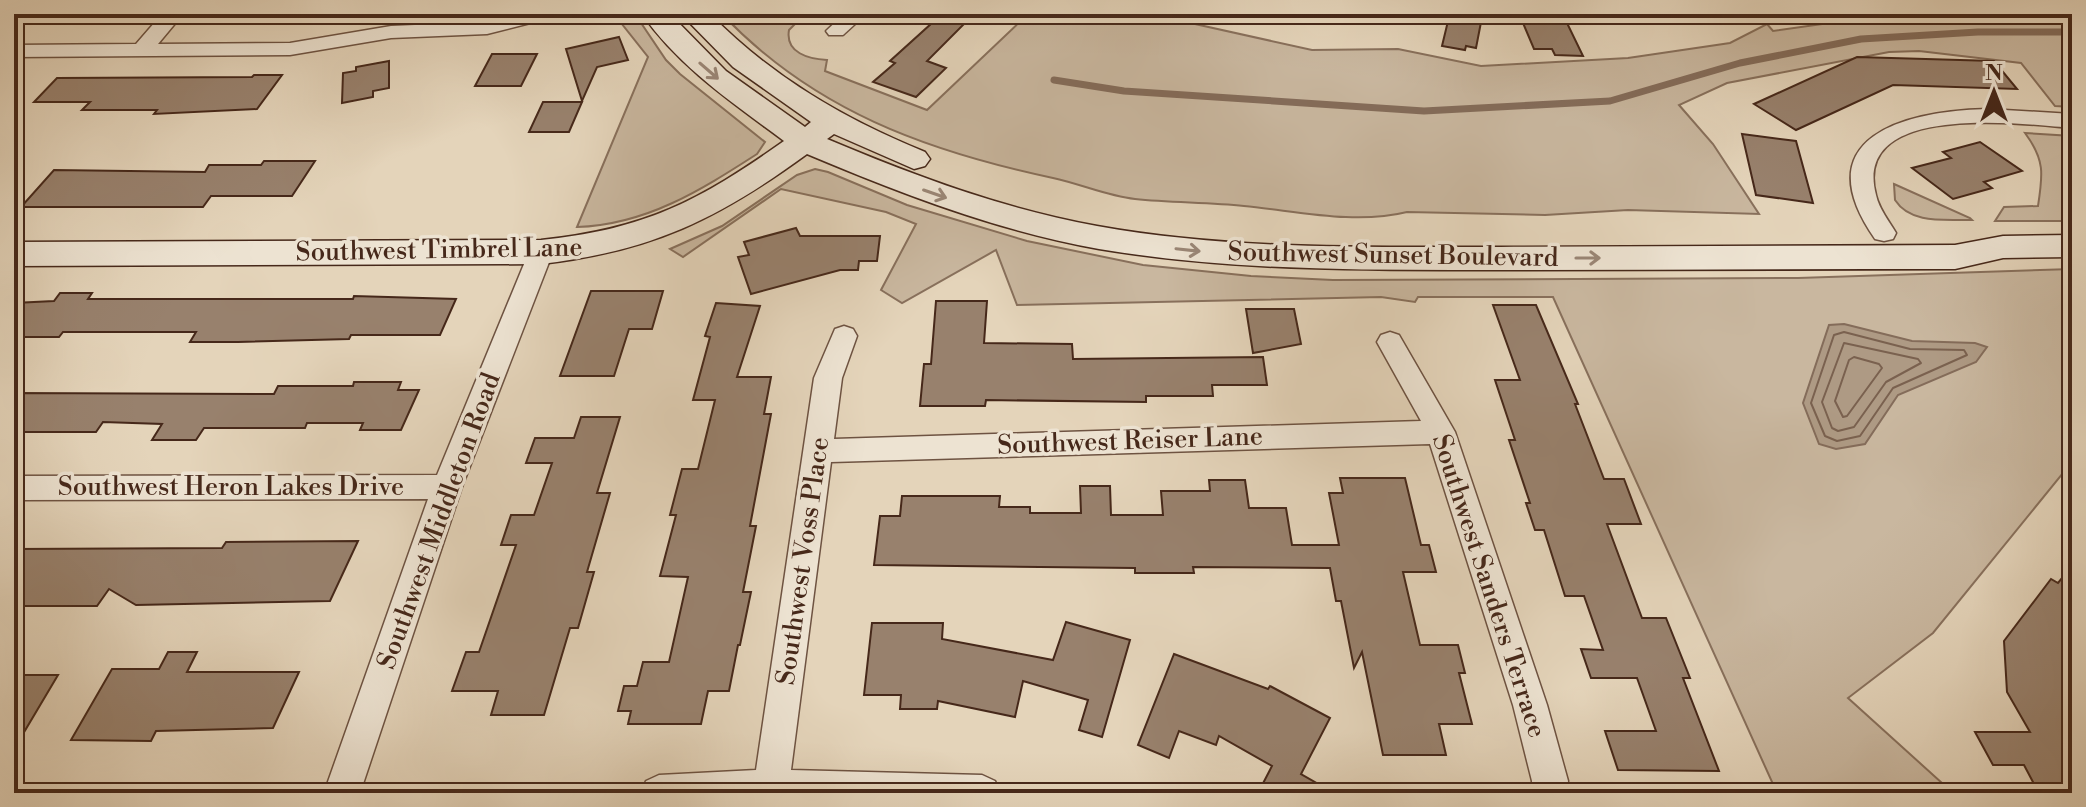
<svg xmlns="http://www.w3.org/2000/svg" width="2086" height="807" viewBox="0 0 2086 807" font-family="'Libre Bodoni',serif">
  <rect width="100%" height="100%" fill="#e4d4ba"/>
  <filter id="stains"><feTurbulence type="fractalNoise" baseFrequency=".0025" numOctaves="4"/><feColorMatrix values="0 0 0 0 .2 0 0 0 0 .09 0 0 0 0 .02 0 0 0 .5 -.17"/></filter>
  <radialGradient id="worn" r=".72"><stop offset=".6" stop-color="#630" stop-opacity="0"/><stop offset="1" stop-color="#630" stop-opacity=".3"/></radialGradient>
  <g fill="#c9b79f" stroke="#88705c" stroke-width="2">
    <path d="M614,14H635L666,60L680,74L765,142L757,154C701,190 646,225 577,227L648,57Z"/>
    <path d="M722,14H805L789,30C785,53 809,59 827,60L825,71L927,110L1028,14H1127L1168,18L1312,50L1398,49L1481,66L1628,58L1730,43L1767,24L1773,31L1893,14H2072V107L2055,106L2021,63L1919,51L1889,52L1727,83L1679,105L1713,144L1759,214L1628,210L1545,215L1407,212C1355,225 1297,211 1244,206C1208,202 1172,203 1135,199C1107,196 1081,184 1053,178C926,151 813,110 722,14Z"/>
    <path d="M2025,133L2072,136V221H1995L2004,207L2038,206C2043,174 2045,160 2025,133Z"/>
    <path d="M815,169L828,172L907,205L1027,241L1143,265L1251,276L1333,280L1798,278L2072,269V462L1933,633L1848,698L1953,793H1777L1553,297H1418L1415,302L1381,297L1017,305L996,250L902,303L881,290L916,224L886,212L781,189L683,257L670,249L722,226L797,175Z"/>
    <path d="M1894,184L1970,218L1972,220C1947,219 1911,225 1895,200Z"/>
  </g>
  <path fill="#ae9a84" stroke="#846c5a" stroke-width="2" d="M1844,324L1912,341L1975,343L1987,347L1976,362L1898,395L1865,444L1836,449L1819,444L1803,403L1829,325Z"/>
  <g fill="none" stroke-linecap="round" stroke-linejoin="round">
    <g stroke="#7a614f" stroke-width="2">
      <path d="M1844,332L1910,349L1964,350L1967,355L1893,388L1860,436L1837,441L1825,436L1811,403L1834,335Z"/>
      <path d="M1844,343L1918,359L1921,363L1886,382L1854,427L1838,431L1832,428L1822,402Z"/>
      <path d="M1854,357L1879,364L1882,368L1847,416L1843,417L1835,401L1849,360Z"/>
    </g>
    <path stroke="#846c5a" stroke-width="7" d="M1054,80L1124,91L1424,111L1610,101L1740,63L1861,39L1978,32H2072"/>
  </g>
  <g fill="#98816d" stroke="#46281a" stroke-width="2">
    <path d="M942,14L966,22L927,61L946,68L916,97L873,82L895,63L890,61Z"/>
    <path d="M1457,14L1482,17L1476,48L1466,46L1465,50L1442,46L1448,21L1455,22Z"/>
    <path d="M1523,23H1567L1583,56L1555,55L1552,49H1534Z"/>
    <path d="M619,37L628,60L597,67L582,101L566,49Z"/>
    <path d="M492,54H537L521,86H475Z"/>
    <path d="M1857,57L1994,61L2017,89L1893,85L1796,130L1754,104Z"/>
    <path d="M389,61V88L373,91V97L342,103L343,73L356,71V67Z"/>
    <path d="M254,75H282L257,109L154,114L157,110H82L90,102H34L57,78L252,77Z"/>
    <path d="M543,102H582L569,132H529Z"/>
    <path d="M1742,134L1796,141L1813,203L1756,195Z"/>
    <path d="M1980,142L2022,171L1984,182L1992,188L1953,199L1912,168L1951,158L1943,152Z"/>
    <path d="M264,161H315L292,196H211L203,207H21L54,170L205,172L209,165H261Z"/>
    <path d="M796,228L800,236H880L877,261H859L858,270H840L751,294L738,257L749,255L744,242Z"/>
    <path d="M591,291H663L652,329H629L614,376H560Z"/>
    <path d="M60,293H92L88,299H353L354,296L456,299L440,335H351L349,339L238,342H190L196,332H63L59,337H14V303L54,301Z"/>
    <path d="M936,301H987L984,343L1072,344L1073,359L1263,357L1267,385H1212L1213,396H1146V402L986,400L985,406H920L924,364H931Z"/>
    <path d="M716,303L760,306L737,377H771L764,414H771L750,526H756L743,592H751L740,645H738L729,691H708L701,724H628L631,711H618L624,686H637L643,662H669L688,577L660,576L676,515H670L682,469H698L715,400H693L710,337L705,336Z"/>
    <path d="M1493,305H1536L1578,404H1575L1604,479H1624L1641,524H1607L1642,618H1666L1690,678H1683L1719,771L1618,770L1605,731H1656L1637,678H1591L1581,649L1603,650L1584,596H1565L1544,530H1535L1526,503H1530L1509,440H1515L1495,380H1520Z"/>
    <path d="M1246,309H1294L1301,344L1253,353Z"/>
    <path d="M354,382H401L398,390H419L401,430H360L363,423H307L305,428H204L196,440H152L162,424L103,422L96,432H14V393L274,394L278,386H353Z"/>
    <path d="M581,417H620L597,493H610L587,572H594L578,628H570L544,715H491L498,691H452L466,652H479L516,545H501L511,515H534L552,463H526L535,438H574Z"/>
    <path d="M1340,478H1405L1421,545H1429L1436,572H1403L1420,645H1458L1465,673H1459L1472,724H1439L1446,755H1383L1362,652L1354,668L1341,601H1336L1330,568L1193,567L1194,573H1135V568L874,565L880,516H900L902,496H1000L999,507H1030V513H1081L1080,486H1110L1111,515H1163L1161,491H1210L1209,480H1245L1249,508H1286L1292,545H1339L1329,493H1343Z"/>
    <path d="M358,541L330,601L136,605L109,589L97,606H14V549L222,548L226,542Z"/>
    <path d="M2072,566V793H2047L2042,784H2034L2024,765H1993L1975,732H2030L2007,692L2004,641L2051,579L2058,583Z"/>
    <path d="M1066,622L1130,640L1102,737L1079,730L1088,700L1023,681L1015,717L938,701L937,709H900L901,695H864L872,623H943L942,639L1053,660Z"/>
    <path d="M168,652H197L187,672H299L273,728L156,731L151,741L71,740L112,669H159Z"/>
    <path d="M1174,654L1268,689L1270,686L1330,718L1301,774L1334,793H1258L1272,766L1219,736L1216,745L1179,731L1169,758L1138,745Z"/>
    <path d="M14,675H58L14,749Z"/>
  </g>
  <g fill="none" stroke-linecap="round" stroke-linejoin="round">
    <g stroke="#6e5342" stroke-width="3">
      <g id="street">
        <path d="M162,14H183L158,44L290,43L391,26L487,22L519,14H553L550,18L487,34L391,38L290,55L14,57V45L136,44Z"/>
        <path d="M844,14H866L843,35H829L826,31Z"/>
        <path d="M1988,109L2072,114V128C2023,124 1851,101 1876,195C1879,209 1889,221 1896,233L1893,239L1884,241L1875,239C1804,137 1904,111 1988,109Z"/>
        <path d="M541,244L550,246L553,252L462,487L360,793H324L428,499L14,500V476L437,475L529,252L532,246Z"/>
        <path d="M844,326L853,329L857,336L842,378L834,439L1421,421L1377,342L1381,335L1390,332L1399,335L1455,432L1547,705L1568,781L1567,793H1531L1532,781L1513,705L1430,444L831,462L791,770L982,775L995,781L1000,793H641L646,781L659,775L756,770L814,378L835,329Z"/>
      </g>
    </g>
    <g stroke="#46281a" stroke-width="3">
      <path id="secondary" d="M642,14H670L726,71L805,127L811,122L733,67L681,14H710C772,77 844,119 925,152L930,159L925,166L914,169L834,134L827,139C915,176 1003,209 1097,226C1230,250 1367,247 1501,247C1653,246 1804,246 1955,245L2003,236L2072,235V257L2003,258L1955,269C1808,269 1661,270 1515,270C1376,270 1237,272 1099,249C998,231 902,194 807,154C718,219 652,251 541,264L14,266V242L541,240C646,229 699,201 784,141C733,103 679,67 642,14Z"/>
    </g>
    <use href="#street" fill="#ede3d2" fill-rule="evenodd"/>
    <use href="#secondary" fill="#ede3d2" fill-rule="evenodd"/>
  </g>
  <defs><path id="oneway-shaft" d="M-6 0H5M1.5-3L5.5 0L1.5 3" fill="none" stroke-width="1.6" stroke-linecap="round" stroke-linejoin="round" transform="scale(2)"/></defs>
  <g stroke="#9a8676">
    <use href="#oneway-shaft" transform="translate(709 71) rotate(41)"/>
    <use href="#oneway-shaft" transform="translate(935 194) rotate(19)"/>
    <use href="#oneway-shaft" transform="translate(1188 250) rotate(6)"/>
    <use href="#oneway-shaft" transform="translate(1588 258)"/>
  </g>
  <g text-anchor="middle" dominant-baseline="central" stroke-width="7" stroke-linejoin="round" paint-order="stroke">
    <g font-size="26" fill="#46281a" stroke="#ede3d2">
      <text transform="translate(439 250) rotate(-1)">Southwest Timbrel Lane</text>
      <text transform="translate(1393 255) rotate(1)">Southwest Sunset Boulevard</text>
      <text transform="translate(1130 441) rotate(-2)">Southwest Reiser Lane</text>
      <text x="231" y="487">Southwest Heron Lakes Drive</text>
      <text transform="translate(439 521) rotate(-70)">Southwest Middleton Road</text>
      <text transform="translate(803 561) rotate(-82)">Southwest Voss Place</text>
      <text transform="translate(1489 586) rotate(72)">Southwest Sanders Terrace</text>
    </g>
  </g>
  <rect width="2086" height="807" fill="none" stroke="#e4d4ba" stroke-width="48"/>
  <rect x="16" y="16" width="2054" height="775" fill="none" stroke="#46281a" stroke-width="4"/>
  <rect x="24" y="24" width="2038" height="759" fill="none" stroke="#46281a" stroke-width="2"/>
  <g transform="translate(1994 92)" stroke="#ede3d2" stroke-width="6" paint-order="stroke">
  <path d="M0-6L14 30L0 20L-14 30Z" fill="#46281a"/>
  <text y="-12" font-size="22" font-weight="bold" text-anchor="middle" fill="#46281a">N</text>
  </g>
  <rect width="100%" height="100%" filter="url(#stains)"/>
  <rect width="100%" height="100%" fill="url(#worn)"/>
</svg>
